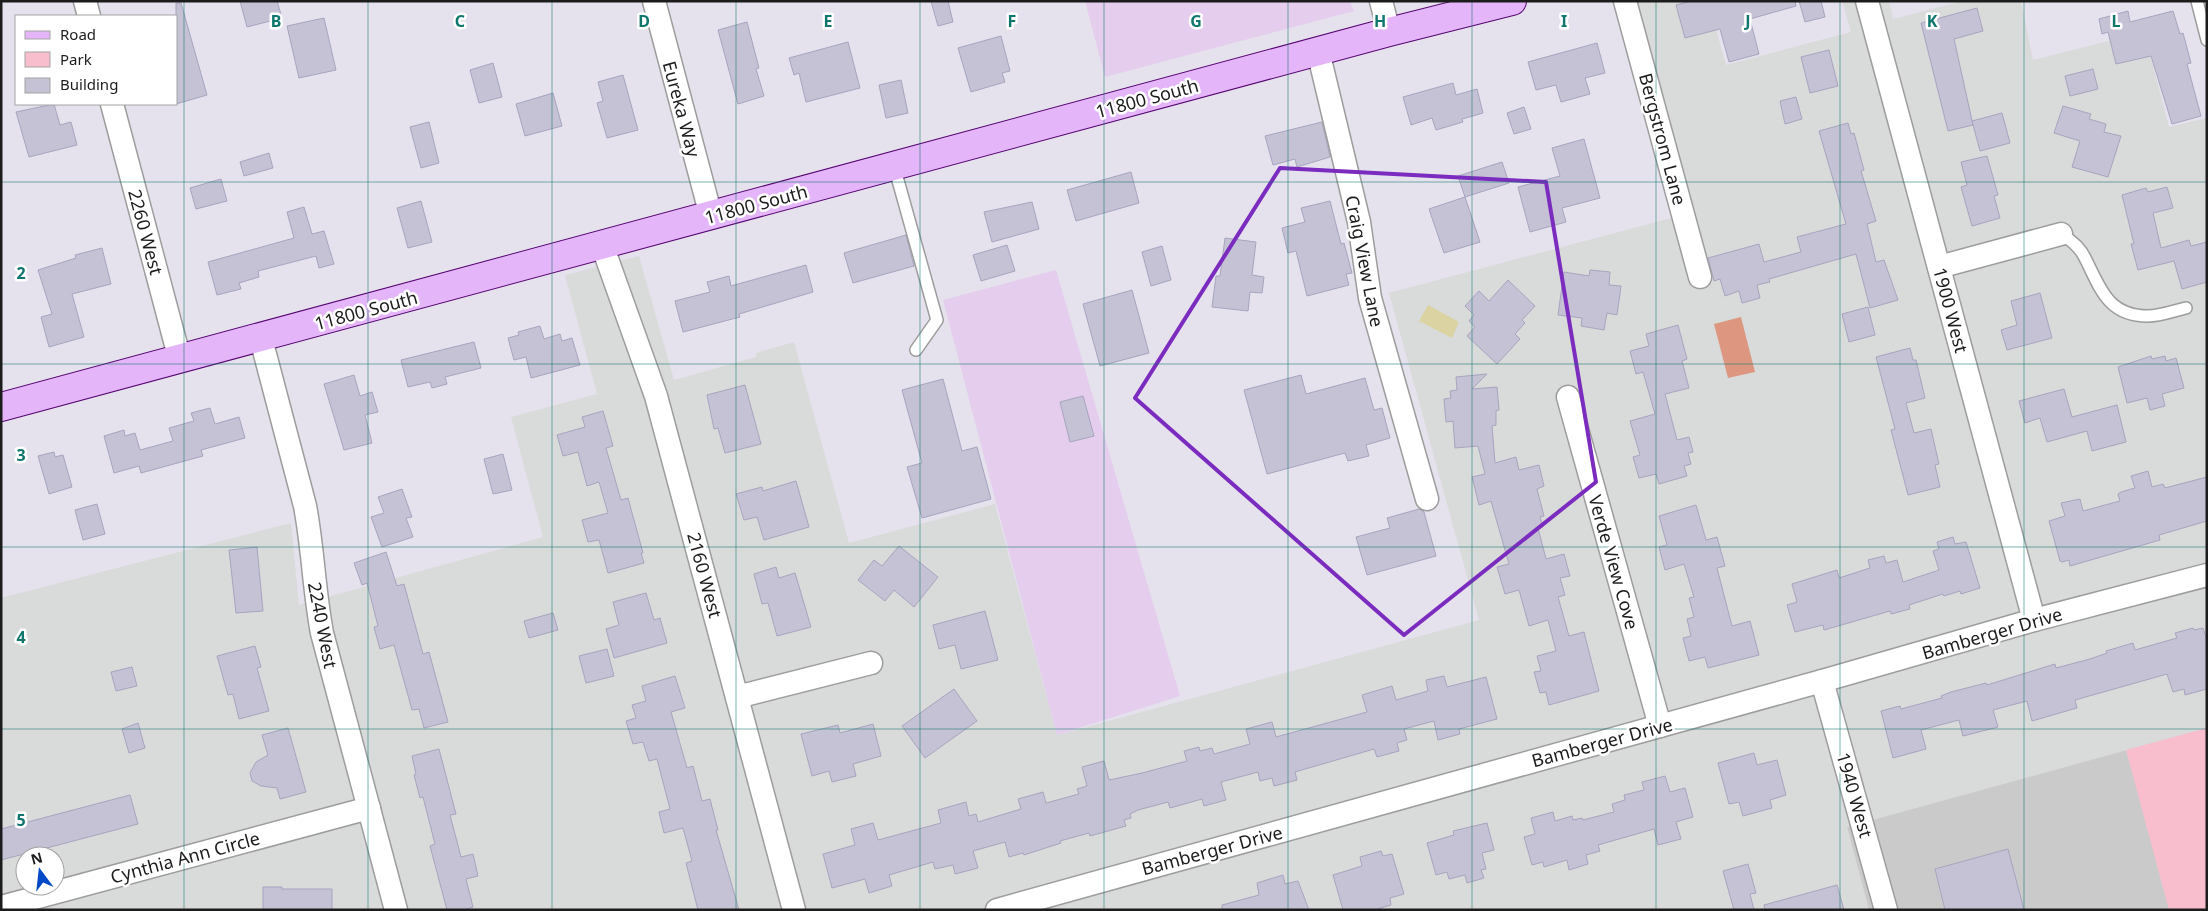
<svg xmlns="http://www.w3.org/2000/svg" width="2208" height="911" viewBox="0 0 2208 911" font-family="'Noto Sans',sans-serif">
  <rect width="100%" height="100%" fill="#e5e2ee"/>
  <path fill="#d9dada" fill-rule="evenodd" d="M1616,1H1708L1726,65L1851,32L1842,1H1889L1893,19L1963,1H2021L2033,60L2144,32L2169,127L2207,118V728L1847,827L1869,910H1V598L291,523L299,605L543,537L511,417L597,394L565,275L639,256L674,380L756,357V353L794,342L849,543L995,504L1057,735L1479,620L1389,293L1675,217ZM25,856H55V886H25Z"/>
  <path fill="#cacaca" d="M2207,728V910H1869L1847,827Z"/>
  <g fill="#e4cded">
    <path d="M1085,1H1350L1354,11L1105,77Z"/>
    <path d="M1056,270L1180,696L1057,735L943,300Z"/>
  </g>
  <path fill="#f9bece" d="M2207,728V910H2169L2126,750Z"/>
  <path fill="#dd9780" d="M1741,317L1755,372L1728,378L1714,324Z"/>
  <path fill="#dbd4a2" d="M1428,305L1459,322L1452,338L1419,321Z"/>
  <g fill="#c4c2d4" stroke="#a7a4bf">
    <path d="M240,1H277L282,18L247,27Z"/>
    <path d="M931,1H948L953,22L938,26Z"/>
    <path d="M1692,1H1795L1796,6L1750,19L1759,54L1729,62L1720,29L1685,38L1676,5Z"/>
    <path d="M1799,1H1821L1825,17L1805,22Z"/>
    <path d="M176,3H181L207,95L176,104Z"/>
    <path d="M1977,8L1983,31L1954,39L1973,125L1948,131L1921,23Z"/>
    <path d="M2128,11L2130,22L2173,11L2180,34L2183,33L2191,63L2187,64L2201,116L2172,124L2151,56L2116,64L2108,32L2102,34L2099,19Z"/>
    <path d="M324,18L336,70L299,78L287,26Z"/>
    <path d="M747,22L759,68L756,69L764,96L738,104L718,30Z"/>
    <path d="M1001,36L1010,71L1002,73L1005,82L971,92L958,48Z"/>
    <path d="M848,42L860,88L806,102L799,73L794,75L789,58Z"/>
    <path d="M1597,43L1605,73L1585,78L1590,94L1561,102L1556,85L1536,90L1528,62Z"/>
    <path d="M1829,50L1838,86L1810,93L1801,57Z"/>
    <path d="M493,63L502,97L479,103L470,70Z"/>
    <path d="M2093,69L2098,89L2070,96L2065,76Z"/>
    <path d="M623,75L638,130L607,138L597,103L603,101L598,82Z"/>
    <path d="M901,80L908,113L886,118L879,85Z"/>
    <path d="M1453,83L1456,95L1477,89L1483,113L1462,119L1463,122L1436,130L1432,118L1411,125L1403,97Z"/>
    <path d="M553,93L562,126L525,136L516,104Z"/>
    <path d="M1796,97L1802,119L1785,124L1780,101Z"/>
    <path d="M54,104L60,125L71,122L77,145L29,157L16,112Z"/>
    <path d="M2063,106L2091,114L2089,119L2106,124L2104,132L2121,136L2108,177L2072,167L2080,141L2054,133Z"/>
    <path d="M1524,107L1531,129L1514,134L1507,113Z"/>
    <path d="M2002,113L2010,143L1980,151L1972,121Z"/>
    <path d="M429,122L439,163L421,168L410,127Z"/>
    <path d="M1322,122L1330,157L1297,167L1295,159L1273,165L1265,136Z"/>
    <path d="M1848,123L1851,134L1854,133L1864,170L1861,171L1876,221L1867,224L1876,262L1884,260L1898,300L1870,308L1856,254L1769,279L1770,282L1757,285L1760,298L1742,303L1739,291L1725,296L1720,279L1714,281L1708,258L1759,244L1764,262L1801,252L1797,237L1846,224L1819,131Z"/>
    <path d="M1584,139L1600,198L1562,208L1566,222L1530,232L1518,187L1560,176L1552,148Z"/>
    <path d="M269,153L273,168L244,176L240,162Z"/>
    <path d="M1987,156L1998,195L1994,196L2000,218L1972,226L1961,187L1967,185L1961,162Z"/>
    <path d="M1502,162L1509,183L1465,197L1458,176Z"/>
    <path d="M1131,172L1139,203L1076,221L1067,190Z"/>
    <path d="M221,179L227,201L196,209L190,188Z"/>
    <path d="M2167,187L2173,208L2153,213L2161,248L2189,240L2191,246L2207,242V282L2182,289L2174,261L2138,270L2131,244H2134L2122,195L2146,188L2148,192Z"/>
    <path d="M1465,197L1480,242L1444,253L1429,209Z"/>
    <path d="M421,201L432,242L408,248L397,208Z"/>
    <path d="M1330,201L1341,244L1344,243L1352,273L1346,274L1349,285L1307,296L1296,251L1288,253L1282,228L1305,222L1301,208Z"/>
    <path d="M1032,202L1039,229L992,242L984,212Z"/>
    <path d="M304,207L312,234L324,231L334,264L319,268L316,256L258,271L259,277L239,283L241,289L217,295L208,262L294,238L287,212Z"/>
    <path d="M906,235L914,266L853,283L844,253Z"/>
    <path d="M1225,238L1256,242L1252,275L1264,277L1262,293L1250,292L1248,311L1212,307L1216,276H1220Z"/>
    <path d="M1007,245L1015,271L981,281L973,255Z"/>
    <path d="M1162,246L1171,280L1151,286L1142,252Z"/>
    <path d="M102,248L111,284L72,294L84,337L49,347L41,317L52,314L38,270L76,258L75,255Z"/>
    <path d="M806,265L813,292L739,314L740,317L683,332L675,301L710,292L707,282L729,276L731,286Z"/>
    <path d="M1590,270L1610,272L1609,285L1621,286L1617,315L1607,313L1604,330L1581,326L1582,318L1558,315L1564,272L1589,276Z"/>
    <path d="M1508,280L1535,306L1522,320L1525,323L1515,334L1520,339L1497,364L1467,336L1475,327L1469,321L1474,315L1465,306L1479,291L1489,301Z"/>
    <path d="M1132,290L1149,353L1100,366L1083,304Z"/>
    <path d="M2040,293L2052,338L2007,350L2001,330L2017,325L2011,301Z"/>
    <path d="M1868,307L1875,335L1849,342L1842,314Z"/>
    <path d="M1678,325L1687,359L1682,361L1689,388L1665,394L1677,440L1689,437L1693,452L1688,453L1691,464L1684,466L1687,476L1659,484L1656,474L1639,478L1633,457L1640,455L1630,421L1655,414L1643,372L1636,374L1630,351L1649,346L1646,334Z"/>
    <path d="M540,326L544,339L560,334L562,341L572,338L580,365L531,378L526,357L514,360L508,338L519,335L518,332Z"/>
    <path d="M474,342L481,368L445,377L447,384L432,388L430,382L408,387L401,360Z"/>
    <path d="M1910,348L1913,360H1916L1925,398L1906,403L1914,433L1931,429L1939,464L1935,465L1940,487L1908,495L1891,430L1895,429L1876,357Z"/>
    <path d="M2151,356L2152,359L2165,356L2166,361L2176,358L2184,388L2162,394L2165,406L2150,410L2147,398L2127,403L2118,367Z"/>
    <path d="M1487,374L1472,389L1497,387L1499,410L1496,411V425L1492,426L1495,463L1516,457L1519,470L1539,465L1544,486L1537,489L1544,516L1540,517L1543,527L1538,528L1546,559L1564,554L1570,576L1560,578L1565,595L1558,597L1569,636L1584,632L1599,691L1549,705L1546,692L1540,693L1534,672L1541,671L1537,656L1556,651L1548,620L1529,626L1519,590L1505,594L1497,567L1509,564L1491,501L1479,505L1472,477L1485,474L1478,446L1455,448L1453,421L1446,422L1444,399L1451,398L1450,391L1457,390L1456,377Z"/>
    <path d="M354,375L360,396L372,392L378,412L365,415L372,443L344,450L324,384Z"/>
    <path d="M1301,375L1306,394L1365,378L1374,410L1382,408L1390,438L1366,445L1369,456L1348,461L1345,453L1267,474L1244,390Z"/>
    <path d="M943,379L962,451L977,447L991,499L922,518L907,467L922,463L902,390Z"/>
    <path d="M745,385L761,444L725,453L718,428L714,429L707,395Z"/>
    <path d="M2064,389L2072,417L2117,405L2126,442L2092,451L2087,431L2047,442L2040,418L2025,423L2019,401Z"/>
    <path d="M1083,396L1094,436L1070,442L1060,402Z"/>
    <path d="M210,408L215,424L239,417L245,438L201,450L203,456L141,473L139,466L114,473L104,436L124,430L125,436L135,433L140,450L173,441L169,428L194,421L191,413Z"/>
    <path d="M603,411L613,446L606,448L621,500L628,498L643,553H641L644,563L608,573L599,540L588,542L582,520L608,513L599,482L587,486L578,452L563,456L557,435L585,427L582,417Z"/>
    <path d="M54,452L55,457L63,455L72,487L49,494L38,456Z"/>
    <path d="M503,454L512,490L493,494L484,459Z"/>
    <path d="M2148,471L2152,487L2163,484L2165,488L2207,477V521L2159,535L2160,540L2070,566L2069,560L2062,562L2060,561L2049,521L2065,516L2061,503L2080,499L2083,511L2120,501L2118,494L2121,492L2135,488L2131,476Z"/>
    <path d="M796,481L809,527L764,540L757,517L744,520L736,494L762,487L763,491Z"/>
    <path d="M402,489L412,517L406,518L413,537L382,547L371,517L384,513L378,497Z"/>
    <path d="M97,504L105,534L83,540L75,510Z"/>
    <path d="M1696,505L1706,540L1717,537L1725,566L1717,568L1732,626L1750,621L1759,655L1708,668L1705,657L1689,661L1683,638L1691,636L1687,619L1694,617L1689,598L1694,597L1684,564L1665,570L1659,547L1667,545L1659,516Z"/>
    <path d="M1419,509L1424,512L1436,556L1367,575L1356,537L1390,528L1387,518Z"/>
    <path d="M1953,537L1955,544L1966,542L1980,588L1961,594L1960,591L1944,596L1943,594L1909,605L1910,609L1891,614L1890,611L1824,630L1823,625L1795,632L1787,605L1797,602L1792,584L1837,570L1839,578L1870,568L1868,560L1884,556L1886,563L1897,560L1903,582L1939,570L1933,551L1939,549L1937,542Z"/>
    <path d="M899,546L938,577L914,607L894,590L885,601L858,580L874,560L882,566Z"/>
    <path d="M257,547L263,611L236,613L229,550Z"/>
    <path d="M386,552L397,586L404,584L423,654L429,652L448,722L424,728L419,709L412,710L394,645L380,649L374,627L378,626L367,583L362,585L354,563Z"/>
    <path d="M776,567L779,578L795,573L811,627L777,636L768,603L762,604L754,574Z"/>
    <path d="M646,593L654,620L660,618L667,643L614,658L606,629L619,625L613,602Z"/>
    <path d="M985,611L998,660L961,669L955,645L939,649L933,625Z"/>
    <path d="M553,613L558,630L529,638L524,621Z"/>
    <path d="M2193,628L2194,630L2203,628L2207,640V689L2185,695L2184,689L2173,692L2167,674L2075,700L2077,708L2032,721L2027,701L1993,710L1998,727L1963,736L1959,720L1921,730L1926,749L1893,758L1881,711L1900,706L1901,709L1942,698L1941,696L1951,692L1986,683L1987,685L2055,664L2056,668L2090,659L2107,653L2106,651L2133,643L2135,650L2177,638L2175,633Z"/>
    <path d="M255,646L261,667L257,668L269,711L239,719L233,694L228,695L217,656Z"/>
    <path d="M607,649L614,676L586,683L579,656Z"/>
    <path d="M132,667L137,686L116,691L111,672Z"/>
    <path d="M675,676L685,708L671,712L687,768L693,766L702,801L710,799L718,830H716L739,910H698L686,863L692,861L683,828L664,833L659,812L670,809L657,759L649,761L643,742L633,744L626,721L636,718L632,705L646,701L642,686Z"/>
    <path d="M1444,676L1447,687L1486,677L1497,719L1459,729L1460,734L1438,740L1434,721L1404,729L1407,740L1397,743L1399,751L1377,757L1374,749L1295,772L1297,780L1274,786L1272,778L1260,781L1258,772L1221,782L1226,800L1204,806L1202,799L1170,808L1168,802L1138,810L1130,814L1131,818L1124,820L1126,826L1090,836L1089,833L1060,841L1061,843L1024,855L1023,853L1009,857L1005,842L973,851L978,868L955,874L953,865L935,869L933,862L889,875L892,886L869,893L865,879L832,888L823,854L855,845L851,829L873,823L878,840L941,823L938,810L966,802L969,816L976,814L978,822L1021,809L1018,799L1043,792L1046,803L1079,794L1077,789L1087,786L1082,767L1104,761L1109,780L1142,773L1187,761L1184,751L1199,747L1200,751L1212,748L1214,754L1250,744L1246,729L1272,722L1276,737L1367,712L1362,695L1392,686L1396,700L1428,691L1426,680Z"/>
    <path d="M954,689L977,721L925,758L902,726Z"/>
    <path d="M138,723L145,748L129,753L122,729Z"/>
    <path d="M873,724L881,756L853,764L856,776L832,782L829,771L812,776L801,734L838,725L840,733Z"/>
    <path d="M288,728L306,792L280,799L277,788L261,786L252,781L250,773L256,762L268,755L262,735Z"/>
    <path d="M439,749L456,814L450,815L461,857L473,854L478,876L466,879L473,907L463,910H447L430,846L435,844L423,797L420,798L414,775L416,774L412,756Z"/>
    <path d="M1754,753L1757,765L1777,760L1786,795L1770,800L1772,808L1743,816L1739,802L1729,804L1718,763Z"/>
    <path d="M1665,776L1670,792L1685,788L1693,817L1676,822L1681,839L1658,845L1654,829L1598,845L1600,851L1586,855L1588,864L1569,870L1567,860L1544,867L1543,862L1532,865L1524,837L1535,834L1531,818L1553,812L1555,821L1572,816L1573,820L1582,818L1583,820L1614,812L1612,804L1625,800L1624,795L1644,790L1642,782Z"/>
    <path d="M130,795L138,824L1,860V829Z"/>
    <path d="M1487,823L1494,850L1482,853L1486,869L1481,870L1484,878L1467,883L1465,875L1449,879L1447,872L1436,875L1427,843L1454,835L1453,831Z"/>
    <path d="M2008,849L2024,910H1945L1935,869Z"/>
    <path d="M1381,851L1383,856L1392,854L1404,894L1390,898L1391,905L1374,910H1343L1333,875L1362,866L1360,857Z"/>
    <path d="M1748,864L1756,893L1750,894L1754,910H1734L1723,871Z"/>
    <path d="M1283,875L1285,884L1298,881L1309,910H1222V905L1259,895L1257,883Z"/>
    <path d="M1837,885L1844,910H1765L1764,905Z"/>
    <path d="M263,887H282V889H332V910H263Z"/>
  </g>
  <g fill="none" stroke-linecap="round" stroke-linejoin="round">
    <g stroke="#9d9d9d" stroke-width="14">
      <g id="service">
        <path d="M2197,1L2207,40"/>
        <path d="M894,166L937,320L916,350"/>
        <path d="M2061,234C2071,240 2080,247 2085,258C2100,287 2107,316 2148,316C2160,316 2173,311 2186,308"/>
      </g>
    </g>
    <g stroke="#9d9d9d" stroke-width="25">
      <g id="minor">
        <path d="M85,1L89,16"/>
        <path d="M654,1L711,216"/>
        <path d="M1381,1L1389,32"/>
        <path d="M1625,1L1700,277"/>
        <path d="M1867,1L2034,620"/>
        <path d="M1318,51L1359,222L1370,298L1427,499"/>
        <path d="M112,104L180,360"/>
        <path d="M602,245L656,396L794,910"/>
        <path d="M1939,267L2061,234"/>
        <path d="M261,339L305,506C313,548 314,591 322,633L396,910"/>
        <path d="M1568,397L1660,726"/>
        <path d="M1822,681L1886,910"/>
        <path d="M737,697L871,663"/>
        <path d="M1,907L369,808"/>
        <path d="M997,910L1822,681L2034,620L2207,575"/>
      </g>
    </g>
    <g stroke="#560571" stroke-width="30">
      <path id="secondary" d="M1,407C465,285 927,158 1389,32L1512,1"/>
    </g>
    <use href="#service" stroke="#fff" stroke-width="11"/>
    <use href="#minor" stroke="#fff" stroke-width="22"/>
    <use href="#secondary" stroke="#e4b5f9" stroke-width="28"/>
  </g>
  <path fill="none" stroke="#7b2cbf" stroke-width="4" stroke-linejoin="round" d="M1280,168L1546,182L1596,482L1404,635L1135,398Z"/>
  <path fill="none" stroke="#0f766e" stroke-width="1" stroke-opacity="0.55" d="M184,1V910M368,1V910M552,1V910M736,1V910M920,1V910M1104,1V910M1288,1V910M1472,1V910M1656,1V910M1840,1V910M2024,1V910M1,182H2207M1,364H2207M1,547H2207M1,729H2207"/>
  <g text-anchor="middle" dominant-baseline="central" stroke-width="5" stroke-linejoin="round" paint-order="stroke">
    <g font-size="18" fill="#1c1c1c" stroke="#fff">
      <text transform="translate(1147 98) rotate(-15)">11800 South</text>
      <text transform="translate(682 109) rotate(75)">Eureka Way</text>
      <text transform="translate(1663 139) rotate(75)">Bergstrom Lane</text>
      <text transform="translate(756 204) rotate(-15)">11800 South</text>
      <text transform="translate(146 232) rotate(75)">2260 West</text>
      <text transform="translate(1365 261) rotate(79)">Craig View Lane</text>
      <text transform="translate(366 310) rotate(-15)">11800 South</text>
      <text transform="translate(1951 310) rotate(75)">1900 West</text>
      <text transform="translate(1614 562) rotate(74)">Verde View Cove</text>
      <text transform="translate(705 575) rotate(75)">2160 West</text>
      <text transform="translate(323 625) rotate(79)">2240 West</text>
      <text transform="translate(1992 633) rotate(-16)">Bamberger Drive</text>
      <text transform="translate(1602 742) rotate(-15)">Bamberger Drive</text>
      <text transform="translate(1855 795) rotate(74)">1940 West</text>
      <text transform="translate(1212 850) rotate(-15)">Bamberger Drive</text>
      <text transform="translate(185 857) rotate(-15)">Cynthia Ann Circle</text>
    </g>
  </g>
  <g font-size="16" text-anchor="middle" font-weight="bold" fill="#0f766e" stroke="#fff" stroke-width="5" stroke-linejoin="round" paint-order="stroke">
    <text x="276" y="27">B</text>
    <text x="460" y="27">C</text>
    <text x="644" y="27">D</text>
    <text x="828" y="27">E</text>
    <text x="1012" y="27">F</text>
    <text x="1196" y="27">G</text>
    <text x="1380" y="27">H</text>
    <text x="1564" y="27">I</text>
    <text x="1748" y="27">J</text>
    <text x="1932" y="27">K</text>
    <text x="2116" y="27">L</text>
    <text x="21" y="279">2</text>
    <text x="21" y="461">3</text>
    <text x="21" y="643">4</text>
    <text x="21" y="826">5</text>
  </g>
  <rect width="2208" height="911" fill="none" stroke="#1c1c1c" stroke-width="5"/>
  <rect x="15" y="15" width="162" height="90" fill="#ffffff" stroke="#a4a4a4"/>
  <rect x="25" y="31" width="25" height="8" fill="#e4b5f9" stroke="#a4a4a4"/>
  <text x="60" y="40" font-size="15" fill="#1c1c1c">Road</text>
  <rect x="25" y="52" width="25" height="15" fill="#f9bece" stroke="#a4a4a4"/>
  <text x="60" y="65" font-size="15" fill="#1c1c1c">Park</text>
  <rect x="25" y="78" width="25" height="15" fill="#c4c2d4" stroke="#a4a4a4"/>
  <text x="60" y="90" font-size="15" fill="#1c1c1c">Building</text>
  <g transform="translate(40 871) rotate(345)"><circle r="24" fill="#ffffff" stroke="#a4a4a4"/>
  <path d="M0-4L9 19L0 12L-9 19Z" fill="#0149c7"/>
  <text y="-8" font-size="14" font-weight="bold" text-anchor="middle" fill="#1c1c1c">N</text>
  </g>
</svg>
